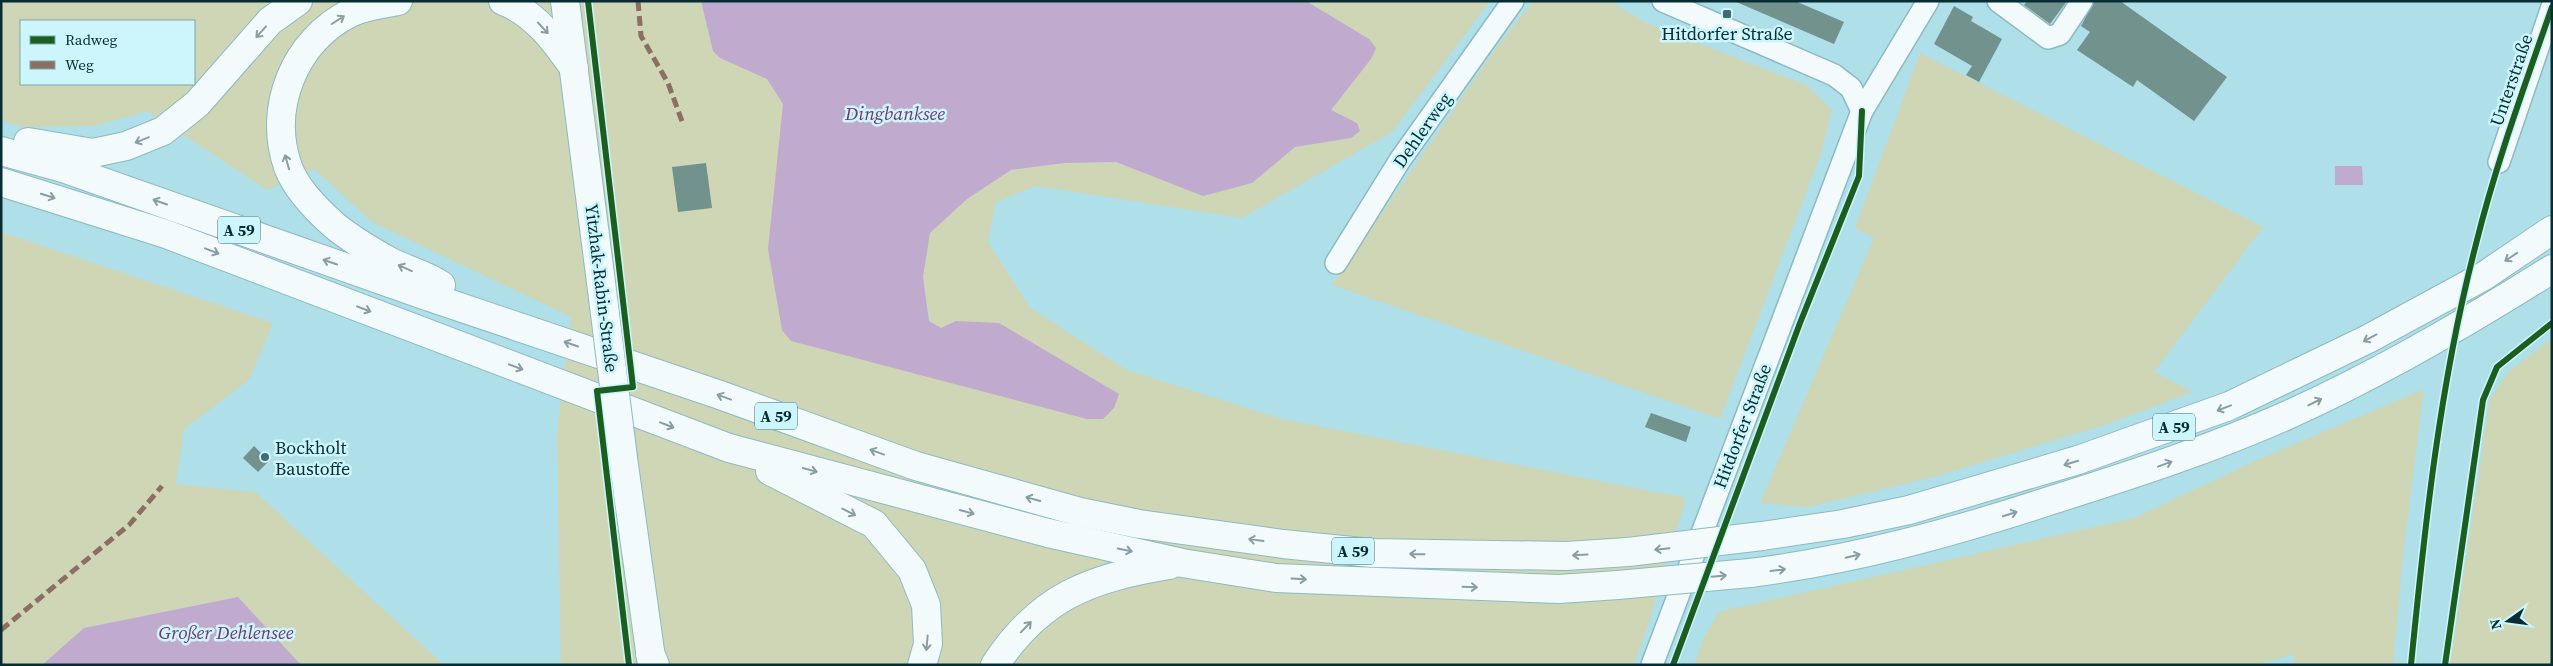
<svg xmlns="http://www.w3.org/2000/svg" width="2553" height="666" viewBox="0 0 2553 666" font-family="'Source Serif 4',serif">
  <rect width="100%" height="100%" fill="#afdfe8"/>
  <g fill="#ced6b6" fill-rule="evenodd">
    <path d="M1,1H701L713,51L720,58L767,79L783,104L779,150L791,341L1118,394L956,321L941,329L929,321L923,277L929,233L967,199L1011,170L1064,163L1116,162L1203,196L1252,183L1295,147L1351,138L1357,123L1331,110L1371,59L1369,39L1306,1H1490L1392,132L1242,218L1036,186L996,202L988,242L1030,308L1127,370L1278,418L1686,498L1649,622L1634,665H561L557,434L571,317L372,222L314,169L267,190L147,111L94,126L22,127L1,120ZM21,21H194V84H21Z"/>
    <path d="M1533,1H1609L1646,23L1806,85L1832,110L1821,153L1720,419L1332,285L1495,50Z"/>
    <path d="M1920,53L2263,227L2154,372L2193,392L2108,424L1937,476L1809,507L1760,503L1874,238L1855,228Z"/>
    <path d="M1,232L273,323L249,380L184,429L176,484L255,492L444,665H301L238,597L84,628L42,665H1Z"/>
    <path d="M2552,338V665H2450L2490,399L2509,371Z"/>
    <path d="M2424,389L2404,546L2393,665H2292L2295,654L2255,665H1694L1702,642L1718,612L2134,518L2255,461Z"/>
  </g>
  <g fill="#c0aacd">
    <path d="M701,1H1306L1369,39L1376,48L1371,59L1331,110L1357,123L1360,131L1351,138L1295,147L1252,183L1203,196L1116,162L1064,163L1011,170L967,199L930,233L923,277L929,321L941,328L956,321L999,323L1119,394L1114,408L1103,419H1087L791,341L782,330L768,249L783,104L767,79L720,58L713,51Z"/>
    <path d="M2335,166H2362L2363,185H2335Z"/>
    <path d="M238,597L301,665H42L84,628Z"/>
  </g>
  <g fill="#72928e">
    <path d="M1734,1H1795L1844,22L1834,44Z"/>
    <path d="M2027,1H2067L2050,24L2024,5Z"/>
    <path d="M2094,1H2120L2227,77L2194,121L2137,80L2133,87L2077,50L2090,32L2081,26Z"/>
    <path d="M1954,6L1973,17L1971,21L2002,39L1979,82L1966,75L1972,66L1934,44Z"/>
    <path d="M706,163L712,208L678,212L672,167Z"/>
    <path d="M1651,413L1691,427L1686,442L1645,427Z"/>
    <path d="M254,446L269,461L258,472L243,458Z"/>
  </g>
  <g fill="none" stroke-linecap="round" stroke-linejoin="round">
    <g stroke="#8dbac2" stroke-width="24">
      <g id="minor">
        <path d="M1663,1L1834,75L1851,88L1862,111"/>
        <path d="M1998,1L2048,38L2060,34L2082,1"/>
        <path d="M2499,162L2552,7"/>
        <path d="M1336,263L1400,160L1513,1"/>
        <path d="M1652,665L1862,111L1928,1"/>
      </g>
    </g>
    <g stroke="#8dbac2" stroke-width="30">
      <g id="major">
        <path d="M565,1L604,306"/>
        <path d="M623,458L652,665"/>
      </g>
    </g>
    <g stroke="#8dbac2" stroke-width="30">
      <g id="highway">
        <path d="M398,1C383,4 364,6 350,13C295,41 267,107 288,167C296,189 318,211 335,226C351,239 371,251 389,261C406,270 425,274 441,285"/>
        <path d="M503,1C535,13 555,41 574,68"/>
        <path d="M28,142L93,153L126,146L163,131L197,104L270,21L298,1"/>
        <path d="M1,151L63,168L421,294L720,395L916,466L1080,512L1139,524L1283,544L1372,553L1566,556L1628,552"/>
        <path d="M1,182L166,234L729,448L1048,533L1182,563L1276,578L1559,589L1618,585"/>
        <path d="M770,471L874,524L912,570L926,605L928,644L922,665"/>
        <path d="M1762,536L1843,524L1909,510L2078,460L2229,406L2368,339L2484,276L2552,230"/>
        <path d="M1750,573C1853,560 1951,533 2049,501C2131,475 2212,449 2290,414C2381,373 2468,322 2552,269"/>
        <path d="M650,653L655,665"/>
        <path d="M995,665C1040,596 1091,578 1169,565"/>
      </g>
    </g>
    <use href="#minor" stroke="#f3fafc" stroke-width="21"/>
    <use href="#major" stroke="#f3fafc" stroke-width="28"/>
    <use href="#highway" stroke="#f3fafc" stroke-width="28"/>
    <g stroke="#8dbac2" stroke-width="30" stroke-linecap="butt">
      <path id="major-bridge" d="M604,306L623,458"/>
    </g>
    <g stroke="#8dbac2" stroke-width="30" stroke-linecap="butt">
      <g id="highway-bridge">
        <path d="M1628,552L1762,536"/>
        <path d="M1618,585L1750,573"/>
      </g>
    </g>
    <use href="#major-bridge" stroke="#f3fafc" stroke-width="28"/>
    <use href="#highway-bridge" stroke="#f3fafc" stroke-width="28"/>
    <g stroke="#8d6e63" stroke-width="5" stroke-dasharray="10 5" stroke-linecap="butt">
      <path d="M638,1L641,36L668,83L683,124"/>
      <path d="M1,630L129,525L162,486"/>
    </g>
    <g stroke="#ccf5fc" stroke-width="9">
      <g id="cycleway">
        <path d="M588,1L633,387L597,391L629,665"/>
        <path d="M1673,665L1800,323L1859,176L1862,111"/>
        <path d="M2411,665C2425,524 2440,382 2476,244C2496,163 2525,85 2552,7"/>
        <path d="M2445,665L2483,400L2497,367L2552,323"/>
      </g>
    </g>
    <use href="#cycleway" stroke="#1b5e20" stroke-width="6"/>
  </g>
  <defs><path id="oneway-shaft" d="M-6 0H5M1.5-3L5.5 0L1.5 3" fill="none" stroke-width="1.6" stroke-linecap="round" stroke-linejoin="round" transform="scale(1.25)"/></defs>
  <g stroke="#889ea2">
    <use href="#oneway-shaft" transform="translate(338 20) rotate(-32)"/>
    <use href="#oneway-shaft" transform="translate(543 28) rotate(47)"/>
    <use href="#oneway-shaft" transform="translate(261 32) rotate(132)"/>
    <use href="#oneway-shaft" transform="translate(142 140) rotate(158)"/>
    <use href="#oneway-shaft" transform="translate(287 162) rotate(-106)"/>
    <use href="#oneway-shaft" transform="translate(48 196) rotate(17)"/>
    <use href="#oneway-shaft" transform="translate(160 202) rotate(-161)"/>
    <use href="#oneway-shaft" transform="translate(212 251) rotate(21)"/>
    <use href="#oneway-shaft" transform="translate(2511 257) rotate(146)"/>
    <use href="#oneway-shaft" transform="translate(330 262) rotate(-161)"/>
    <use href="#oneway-shaft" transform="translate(405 268) rotate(-156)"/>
    <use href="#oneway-shaft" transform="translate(364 309) rotate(21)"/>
    <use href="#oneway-shaft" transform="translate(2370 338) rotate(152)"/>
    <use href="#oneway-shaft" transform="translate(571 344) rotate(-161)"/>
    <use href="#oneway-shaft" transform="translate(516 367) rotate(21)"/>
    <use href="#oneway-shaft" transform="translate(724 397) rotate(-160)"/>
    <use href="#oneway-shaft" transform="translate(2315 402) rotate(-26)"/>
    <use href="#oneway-shaft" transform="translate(2224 408) rotate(159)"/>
    <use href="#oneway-shaft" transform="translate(667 425) rotate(21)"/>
    <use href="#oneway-shaft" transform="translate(877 452) rotate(-160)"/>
    <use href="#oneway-shaft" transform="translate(2071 463) rotate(163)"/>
    <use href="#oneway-shaft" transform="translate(2165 464) rotate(-20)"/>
    <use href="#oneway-shaft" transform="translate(810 470) rotate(15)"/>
    <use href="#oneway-shaft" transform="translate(1033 499) rotate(-165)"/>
    <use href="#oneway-shaft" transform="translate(849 512) rotate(27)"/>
    <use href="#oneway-shaft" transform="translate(967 512) rotate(15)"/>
    <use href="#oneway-shaft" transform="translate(2010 514) rotate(-17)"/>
    <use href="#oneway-shaft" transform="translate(1256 540) rotate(-172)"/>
    <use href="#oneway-shaft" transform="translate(1662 549) rotate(174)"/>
    <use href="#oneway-shaft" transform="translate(1125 550) rotate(12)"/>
    <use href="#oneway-shaft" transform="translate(1417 554) rotate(-179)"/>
    <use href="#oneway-shaft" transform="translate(1580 555) rotate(177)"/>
    <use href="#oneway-shaft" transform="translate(1853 556) rotate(-13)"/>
    <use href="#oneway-shaft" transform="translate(1778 570) rotate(-7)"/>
    <use href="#oneway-shaft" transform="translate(1719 576) rotate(-5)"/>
    <use href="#oneway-shaft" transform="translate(1299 579) rotate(3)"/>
    <use href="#oneway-shaft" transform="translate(1470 587) rotate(2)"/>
    <use href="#oneway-shaft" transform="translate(1026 627) rotate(-46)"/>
    <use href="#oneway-shaft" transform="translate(927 643) rotate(95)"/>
  </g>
  <g fill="#416b72" stroke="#ccf5fc" stroke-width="2">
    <rect x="1722" y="9" width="10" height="10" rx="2.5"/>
    <circle cx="265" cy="457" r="5"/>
  </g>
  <g text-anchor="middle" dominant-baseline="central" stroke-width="5" stroke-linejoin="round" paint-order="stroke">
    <g fill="#ccf5fc" stroke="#41696f" stroke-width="1">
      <rect x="218" y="216.5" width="42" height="27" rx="4"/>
      <rect x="755" y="402.5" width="42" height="27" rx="4"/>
      <rect x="2153" y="413.5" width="42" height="27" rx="4"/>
      <rect x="1332" y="537.5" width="42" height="27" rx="4"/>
    </g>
    <g font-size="16" font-weight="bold" fill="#062d33">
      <text x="239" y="230">A 59</text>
      <text x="776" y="416">A 59</text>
      <text x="2174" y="427">A 59</text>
      <text x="1353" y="551">A 59</text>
    </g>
    <g font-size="18" fill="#062d33" stroke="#ccf5fc">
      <text x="1727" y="33">Hitdorfer Straße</text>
      <text x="275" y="447" text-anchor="start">Bockholt<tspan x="275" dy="21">Baustoffe</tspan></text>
    </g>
    <g font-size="18" fill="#062d33" stroke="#ccf5fc">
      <text transform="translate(2511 80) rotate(-71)">Unterstraße</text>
      <text transform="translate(1422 130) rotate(-55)">Dehlerweg</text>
      <text transform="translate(602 288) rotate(83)">Yitzhak-Rabin-Straße</text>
      <text transform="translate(1742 426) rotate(-69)">Hitdorfer Straße</text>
    </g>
    <g font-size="19" font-style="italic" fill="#753670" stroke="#ccf5fc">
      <text x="895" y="113">Dingbanksee</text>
      <text x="226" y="632">Großer Dehlensee</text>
    </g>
  </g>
  <rect width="2553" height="666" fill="none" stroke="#062d33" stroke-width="5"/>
  <rect x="20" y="20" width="175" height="65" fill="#ccf5fc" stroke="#7da5ac"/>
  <rect x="30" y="36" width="25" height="8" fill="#1b5e20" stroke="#7da5ac"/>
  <text x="65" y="45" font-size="15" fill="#062d33">Radweg</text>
  <rect x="30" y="61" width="25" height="8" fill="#8d6e63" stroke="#7da5ac"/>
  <text x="65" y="70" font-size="15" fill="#062d33">Weg</text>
  <g transform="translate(2508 621) rotate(256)" stroke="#ccf5fc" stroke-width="4" paint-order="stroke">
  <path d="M0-4L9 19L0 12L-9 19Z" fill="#062d33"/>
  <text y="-8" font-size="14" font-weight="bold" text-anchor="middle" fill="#062d33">N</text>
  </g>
</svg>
